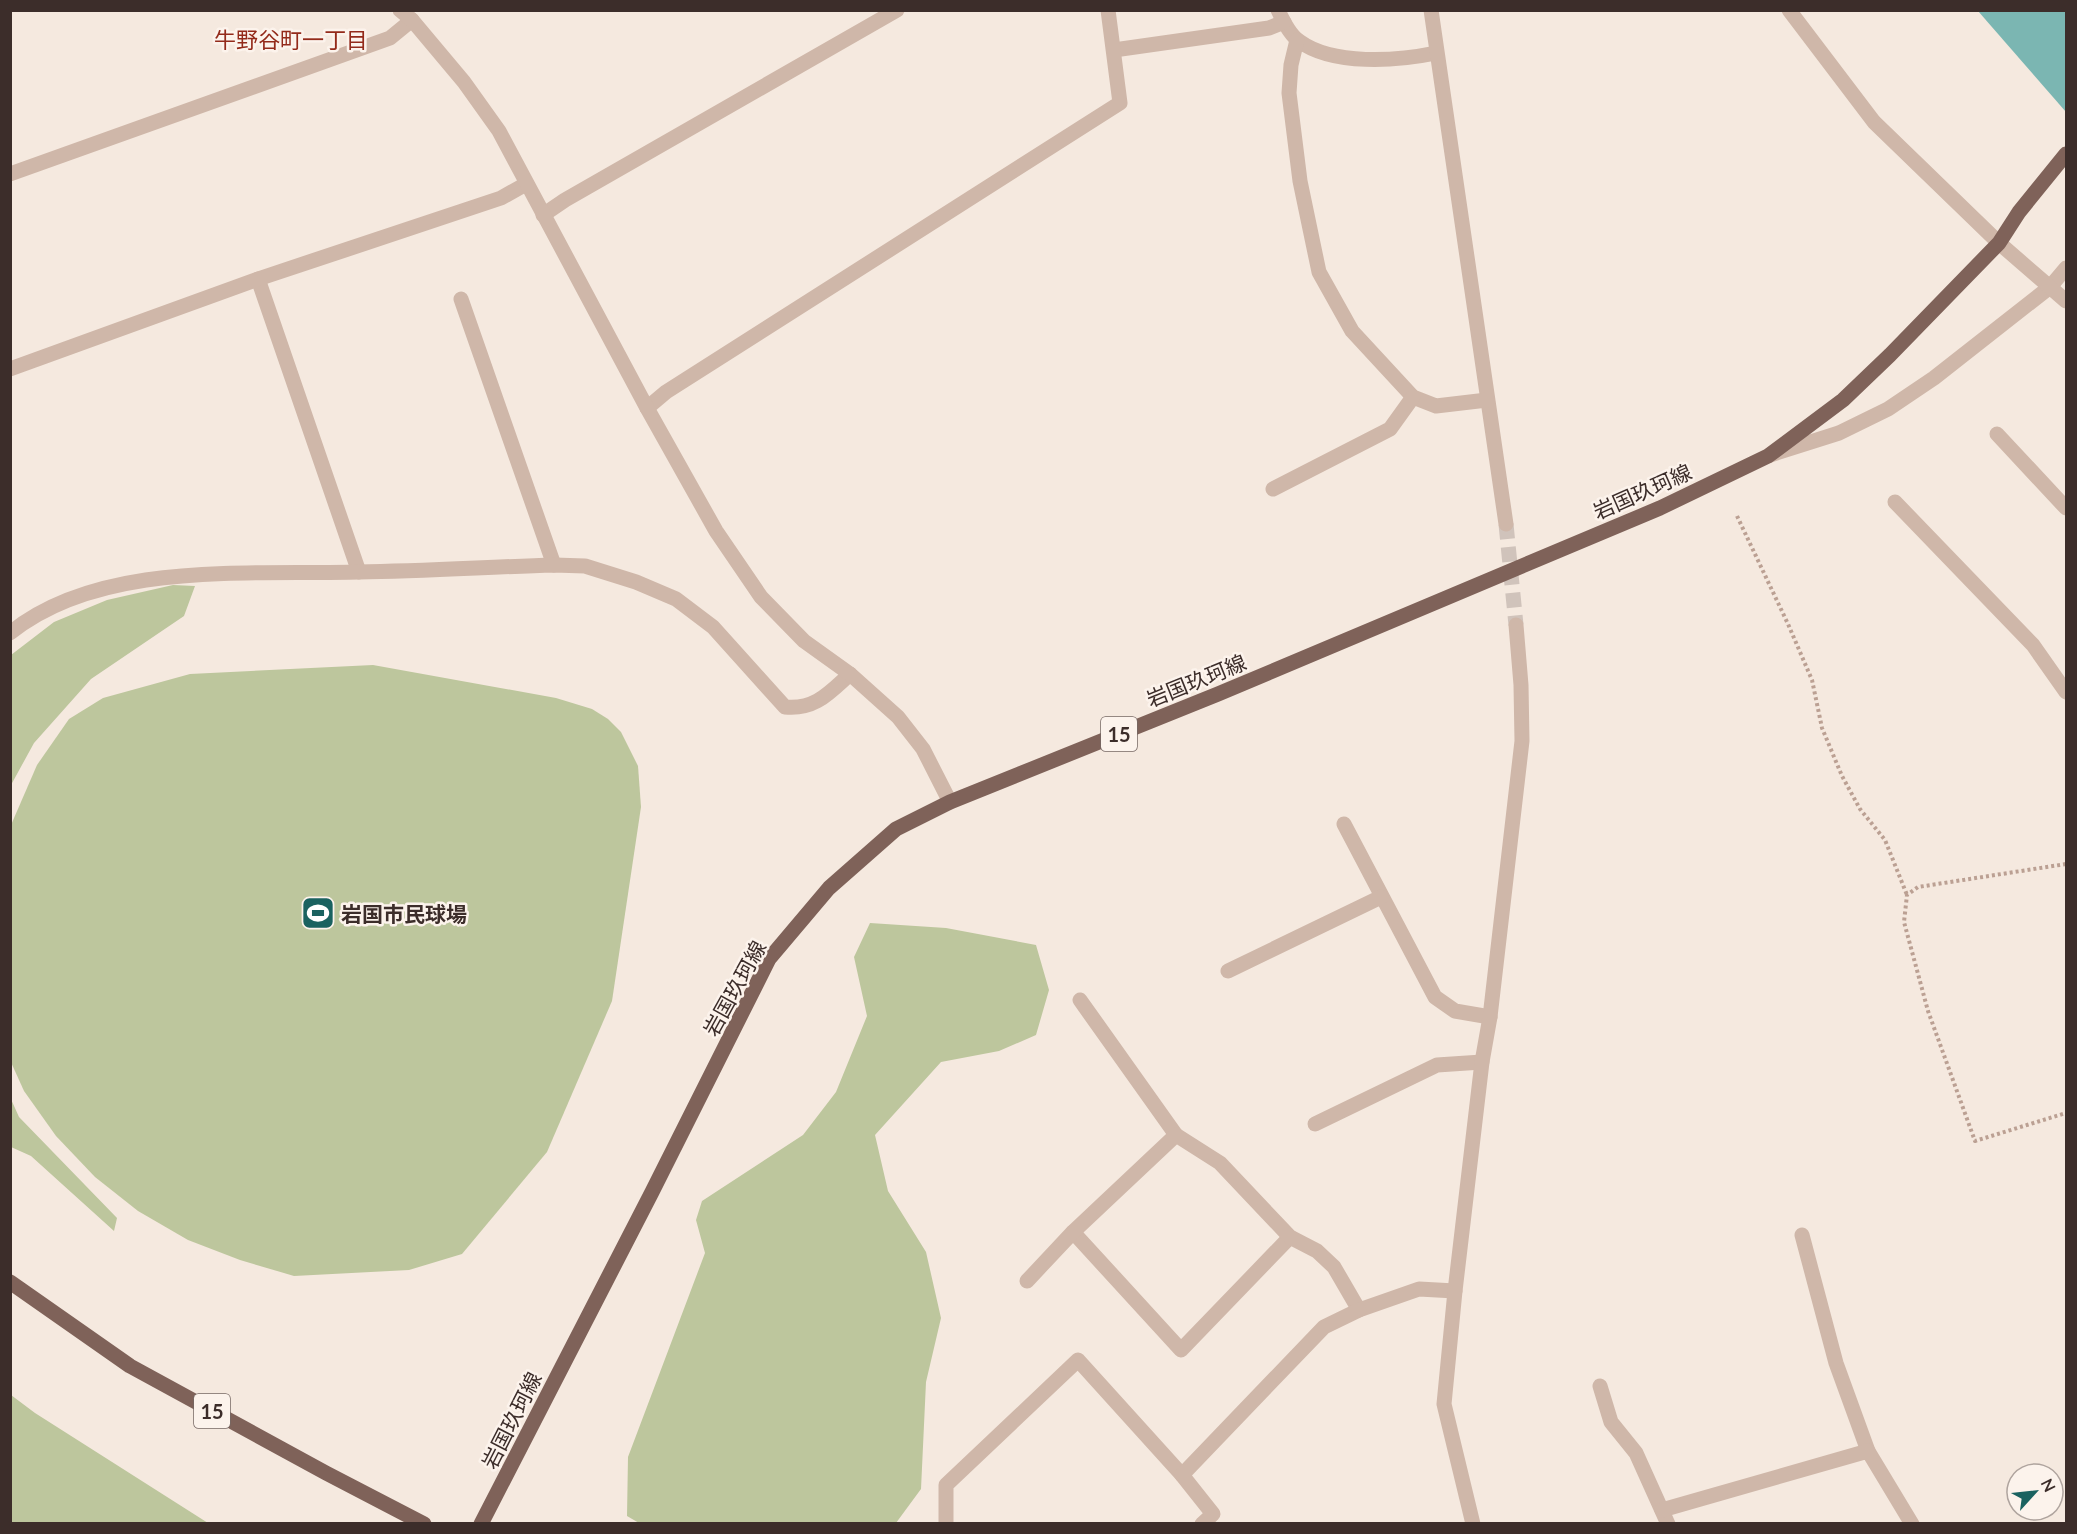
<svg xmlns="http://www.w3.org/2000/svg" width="2077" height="1534" viewBox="0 0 2077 1534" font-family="Lato,'Noto Sans JP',sans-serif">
  <rect width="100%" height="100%" fill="#f5e9df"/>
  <g fill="#bdc69d">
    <path d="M173,585L195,586L184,616L91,679L34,743L11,785V655L54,622L107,600Z"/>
    <path d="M373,665L556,698L592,709L608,719L621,732L638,766L641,807L612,1001L547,1152L462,1254L409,1270L294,1276L240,1260L188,1240L138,1211L95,1177L56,1136L24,1091L10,1060L11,825L37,765L69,719L103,698L190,674Z"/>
    <path d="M870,923L946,928L1036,945L1049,990L1036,1035L999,1051L941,1062L875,1135L888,1191L926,1252L941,1318L926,1382L921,1489L896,1523H639L627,1516L628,1457L705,1253L696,1220L702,1201L803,1135L836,1092L867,1016L854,957Z"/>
    <path d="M10,1097L19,1117L117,1218L114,1231L31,1156L11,1147Z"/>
    <path d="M11,1395L35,1413L208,1523H11Z"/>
  </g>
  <path fill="#7bb6b2" d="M1978,11H2066V112Z"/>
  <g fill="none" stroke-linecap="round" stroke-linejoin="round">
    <path stroke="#d0c3bb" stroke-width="15" stroke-dasharray="15 8" stroke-linecap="butt" d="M1506,524L1516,625"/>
    <g stroke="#bba093" stroke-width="4" stroke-dasharray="3 3" stroke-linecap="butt">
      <path d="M1737,516L1788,624L1812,680L1822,728L1842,776L1860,809L1885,840L1907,895"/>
      <path d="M2066,864L1918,887L1907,895L1904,922L1928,1011L1975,1141L2066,1113"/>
    </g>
    <g stroke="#cfb7a9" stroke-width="15">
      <path d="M1278,10C1283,21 1290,35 1299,41C1333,66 1397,61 1436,53"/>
      <path d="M1431,10L1506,524"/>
      <path d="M1789,10L1874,122L1999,243"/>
      <path d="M1297,40L1291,65L1289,93L1300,181L1319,272L1352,331L1413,397L1436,406L1487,400"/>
      <path d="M1114,50L1269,28L1284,22"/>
      <path d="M10,174L390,38L412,20"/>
      <path d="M543,215L565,200L897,10"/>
      <path d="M258,279L359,572"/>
      <path d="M461,299L554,565"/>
      <path d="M10,369L258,279L501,198L526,184"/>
      <path d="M647,408L666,392L1120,103L1108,10"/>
      <path d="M1997,434L2066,508"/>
      <path d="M1770,455L1839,433L1888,409L1934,378L2050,287L2066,268"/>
      <path d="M1273,489L1390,429L1413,397"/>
      <path d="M1895,502L2033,645L2066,692"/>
      <path d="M10,633C100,560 250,575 359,572C424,571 489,567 554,565L585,566L636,582L676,599L713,627L785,707C815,710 829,693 850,674"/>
      <path d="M1344,824L1435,997L1455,1011L1490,1017"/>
      <path d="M1228,971L1381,897"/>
      <path d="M1080,1000L1176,1135"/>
      <path d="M1315,1124L1437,1065L1482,1062"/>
      <path d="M1073,1232L1181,1350L1290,1237"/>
      <path d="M1802,1235L1836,1363L1868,1451"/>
      <path d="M1027,1281L1073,1232L1176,1135L1220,1163L1290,1237L1317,1251L1334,1267L1359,1310L1419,1289L1455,1291"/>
      <path d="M1600,1386L1611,1422L1636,1453L1668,1524"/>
      <path d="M1662,1510L1868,1451L1912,1524"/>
      <path d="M946,1524V1485L1078,1360L1182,1475"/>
      <path d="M1202,1524L1213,1514L1182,1475L1324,1327L1359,1310"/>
      <path d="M1473,1524L1444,1404L1455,1291L1482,1062L1490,1017L1522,741L1521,685L1516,625"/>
    </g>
    <g stroke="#cfb7a9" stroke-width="15">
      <path d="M400,10L412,20L464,82L499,131L647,408L716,531L761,597L804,641L850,674L898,717L923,749L950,802"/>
      <path d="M1999,243L2066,301"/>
    </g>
    <g stroke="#7f6259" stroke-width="15">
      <path d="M10,1282L130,1366L326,1473L424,1524"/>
      <path d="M481,1524L652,1192L769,959L829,888L896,829L950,802L1218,694L1660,508L1768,456L1843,400L1890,355L1999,243L2019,212L2066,154"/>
    </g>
  </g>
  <defs>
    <g id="stadium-square" transform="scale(1.725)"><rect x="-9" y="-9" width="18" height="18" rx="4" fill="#1a6260" stroke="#fcf3ec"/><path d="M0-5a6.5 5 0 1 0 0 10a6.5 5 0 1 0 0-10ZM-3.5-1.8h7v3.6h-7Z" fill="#fff"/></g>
  </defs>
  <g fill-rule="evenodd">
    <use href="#stadium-square" x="318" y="913"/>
  </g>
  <g text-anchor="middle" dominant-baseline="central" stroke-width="5" stroke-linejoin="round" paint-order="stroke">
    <g fill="#fcf3ec" stroke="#766864" stroke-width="1.5">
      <rect x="1101" y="717" width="36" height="34" rx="4.5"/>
      <rect x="194" y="1394" width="36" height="34" rx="4.5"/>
    </g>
    <g font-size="20" font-weight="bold" fill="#3c2d2a">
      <text x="1119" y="734">15</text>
      <text x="212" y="1411">15</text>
    </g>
    <g font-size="21" fill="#3c2d2a" stroke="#fcf3ec">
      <text transform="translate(1642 491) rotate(-24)">岩国玖珂線</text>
      <text transform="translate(1196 680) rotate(-22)">岩国玖珂線</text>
      <text transform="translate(734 988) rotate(-61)">岩国玖珂線</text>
      <text transform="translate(511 1420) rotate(-63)">岩国玖珂線</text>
    </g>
    <g font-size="21" font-weight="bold" fill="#3c2d2a" stroke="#fcf3ec" text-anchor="start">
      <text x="341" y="913">岩国市民球場</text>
    </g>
    <g font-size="22" fill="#932a1a" stroke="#fcf3ec">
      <text x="291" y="39">牛野谷町一丁目</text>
    </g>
  </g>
  <rect width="2077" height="1534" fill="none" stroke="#3c2d2a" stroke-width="24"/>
  <g transform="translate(2035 1492) rotate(63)"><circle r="28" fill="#fcf3ec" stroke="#afa49e" stroke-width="1.5"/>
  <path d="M0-4.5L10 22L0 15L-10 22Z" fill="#1a6260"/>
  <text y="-9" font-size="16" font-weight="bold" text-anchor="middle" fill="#3c2d2a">N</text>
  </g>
</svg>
